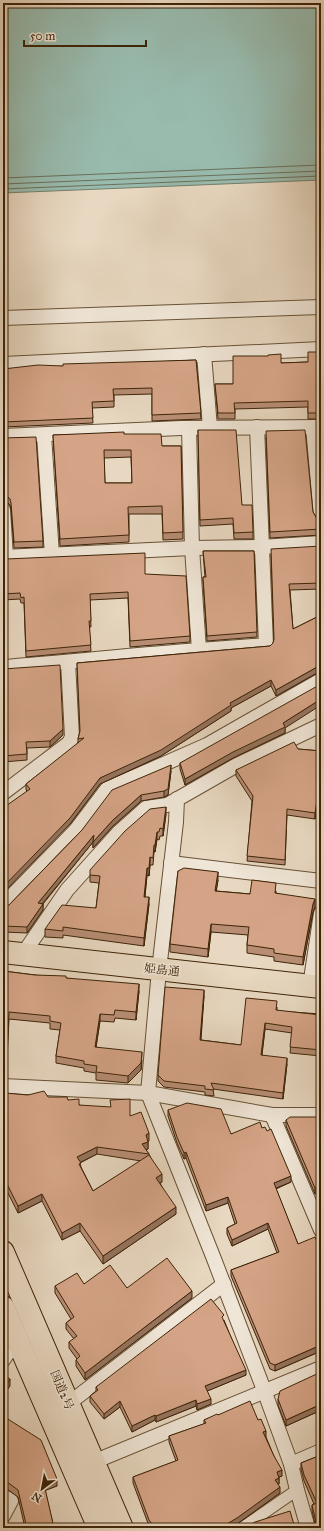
<svg xmlns="http://www.w3.org/2000/svg" width="324" height="1531" viewBox="0 0 324 1531" font-family="'IM FELL Great Primer','Noto Serif JP',serif">
  <rect width="100%" height="100%" fill="#e8d8c1"/>
  <filter id="stains"><feTurbulence type="fractalNoise" baseFrequency=".005" numOctaves="4"/><feColorMatrix values="0 0 0 0 .2 0 0 0 0 .09 0 0 0 0 .02 0 0 0 .5 -.17"/></filter>
  <radialGradient id="worn" r=".72"><stop offset=".6" stop-color="#630" stop-opacity="0"/><stop offset="1" stop-color="#630" stop-opacity=".3"/></radialGradient>
  <path fill="#98bbae" stroke="#747f6b" d="M3,3H321V180L3,193Z"/>
  <g fill="none" stroke-linecap="round" stroke-linejoin="round">
    <g stroke="#6b705a" stroke-width="1">
      <path d="M3,178L321,165"/>
      <path d="M3,184L321,171"/>
      <path d="M3,189L321,176"/>
    </g>
    <g stroke="#685136" stroke-width="13">
      <path id="pedestrian" d="M242,1528L297,1490"/>
    </g>
    <g stroke="#685136" stroke-width="16">
      <g id="minor">
        <path d="M3,318L321,307"/>
        <path d="M204,354L210,428"/>
        <path d="M3,364L321,349"/>
        <path d="M313,427L321,517"/>
        <path d="M44,435L52,555"/>
        <path d="M3,436L181,428L321,427"/>
        <path d="M3,510L6,557"/>
        <path d="M3,557L192,548L261,547L321,543"/>
        <path d="M199,650L266,645L257,427"/>
        <path d="M3,667C68,662 133,655 199,650L192,548L189,428"/>
        <path d="M3,793L69,743L72,737L68,662"/>
        <path d="M177,799L176,822L159,970L148,1093L214,1259L264,1390L291,1464L297,1490L308,1528"/>
        <path d="M171,863L321,881"/>
        <path d="M3,905L76,830L107,789L207,745L321,680"/>
        <path d="M23,954L67,890L119,832L146,808L167,805L237,765L321,725"/>
        <path d="M310,986L321,913"/>
        <path d="M3,1086L148,1093L272,1115H321"/>
        <path d="M272,1115L321,1230"/>
        <path d="M3,1360L7,1354"/>
        <path d="M68,1404L224,1284"/>
        <path d="M291,1464L321,1451"/>
        <path d="M86,1465L321,1368"/>
        <path d="M3,1496L11,1501L3,1516"/>
      </g>
    </g>
    <g stroke="#3e2407" stroke-width="24">
      <path id="primary" d="M3,952L321,987"/>
    </g>
    <g stroke="#3e2407" stroke-width="24">
      <g id="trunk">
        <path d="M3,1252L122,1528"/>
        <path d="M3,1307L99,1528"/>
      </g>
    </g>
    <use href="#pedestrian" stroke="#f0e6d7" stroke-width="11"/>
    <use href="#minor" stroke="#f0e6d7" stroke-width="14"/>
    <use href="#primary" stroke="#e8d8c1" stroke-width="22"/>
    <use href="#trunk" stroke="#e8d8c1" stroke-width="22"/>
  </g>
  <g fill="#b78d74" stroke="#3e2407" fill-rule="evenodd">
    <path d="M321,352V419H308V407L235,409V419H218L215,384H233L281,363L308,362Z"/>
    <path d="M196,360L201,419L152,421V394L114,395V407L92,408L93,423L3,427V369Z"/>
    <path d="M198,430L242,505L253,532V539H234L233,524L200,526Z"/>
    <path d="M124,434L162,446H181L183,539L163,540L162,514H129V542L60,546L53,435ZM131,457L132,483H105L104,458Z"/>
    <path d="M266,437L313,512L317,519H321V535L270,538Z"/>
    <path d="M3,438L43,541V547L14,548L11,509L10,505L7,502L5,480H3Z"/>
    <path d="M321,546V589L290,590L293,629L321,615V672L317,673L276,696L271,686L231,708V711L161,756L100,784L70,824L27,791L26,790V784L78,744V739L80,731L77,663L270,646L273,643L274,640L271,555Z"/>
    <path d="M203,551H254L257,637L207,641L203,582V577H205Z"/>
    <path d="M3,559L145,574L190,636V642L130,647L128,598L90,600L91,627H89L91,651L26,657L24,603H21L20,599L3,600Z"/>
    <path d="M3,669L63,735L50,747L27,748V760L3,762Z"/>
    <path d="M285,728V733L233,758L185,785L180,769V763Z"/>
    <path d="M298,749L321,751L315,819L287,815L285,865L247,861L252,801L236,776V770Z"/>
    <path d="M171,771L168,795L164,797L141,801L113,826L93,848V842L43,904V910L27,933L3,932V907H5L9,905L82,830Z"/>
    <path d="M166,814L163,836H160L159,840L157,839L155,852H154L153,865H150L149,876L147,875L145,897L149,904L144,946L63,935V938L45,937V929L96,908L99,883L90,882V875Z"/>
    <path d="M218,880L216,891L250,894L276,891V893L315,907L313,912L303,965L274,961V957L247,953V945L248,935L211,932L208,957L170,952V944Z"/>
    <path d="M3,971L35,975L66,978L139,991L136,1020L115,1018L114,1022L100,1021L96,1047L142,1060L141,1070L128,1083L96,1080V1073L84,1071V1068L56,1063V1056L60,1030L50,1029V1023L9,1019L6,1078H3Z"/>
    <path d="M204,996L201,1040L241,1045L277,1007V1011L321,1014V1056L290,1053L292,1033L265,1029L262,1055L287,1064L283,1099L213,1089L214,1096L205,1095V1092L164,1087L158,1081V1075Z"/>
    <path d="M3,1087L5,1093L68,1100L79,1105L130,1116L149,1141H148V1149L146,1150L149,1154L162,1182L160,1183L176,1214L103,1264L80,1231L62,1240L42,1201L18,1213L3,1183ZM97,1154L141,1161L93,1191L81,1167L80,1163Z"/>
    <path d="M168,1110L231,1134L262,1128L291,1182L276,1189L298,1244L321,1251V1351L275,1371L270,1369L231,1276V1270L277,1253L268,1229L232,1246L227,1234V1228L235,1224L228,1203L206,1211L186,1158L184,1159L177,1143L168,1116Z"/>
    <path d="M321,1117V1191L315,1194L286,1126V1120Z"/>
    <path d="M84,1284L127,1288L192,1298L85,1380L76,1366V1360L77,1359L69,1348V1342L74,1339L66,1329V1323L71,1319L55,1293V1286Z"/>
    <path d="M224,1320L246,1375L207,1391L211,1404L197,1410L196,1406L156,1422L155,1420L132,1432L120,1407L104,1419L90,1402V1396L96,1391V1387Z"/>
    <path d="M321,1372V1423L317,1412L286,1426L278,1405V1399Z"/>
    <path d="M218,1415L258,1420L266,1437L282,1476L279,1477V1484H278L280,1493L237,1524L230,1528H151L149,1526L133,1483V1477L176,1461L169,1442V1436L204,1424V1420Z"/>
    <path d="M3,1416L57,1486L45,1490L54,1528H25L18,1497L7,1489L3,1488Z"/>
    <path d="M321,1455V1528H316L312,1511V1505L314,1504L304,1481L301,1469V1463Z"/>
  </g>
  <g fill="#95735e" stroke="#3e2407">
    <path d="M321,666V672L317,673L276,696V690L317,667Z"/>
    <path d="M271,680V686L231,708V711L161,756L100,784L70,824L3,893V887L100,778L230,703Z"/>
    <path d="M321,699V705L285,728V733L233,758L185,785V779L283,723Z"/>
    <path d="M63,729V735L50,747V741Z"/>
    <path d="M171,765V771L168,795L164,797V791Z"/>
    <path d="M321,776V782L315,819V813Z"/>
    <path d="M141,795V801L113,826L93,848V842L113,820Z"/>
    <path d="M166,807V814L163,836V829Z"/>
    <path d="M157,832V839L155,852V845Z"/>
    <path d="M94,835V841L38,909V903Z"/>
    <path d="M150,857V865L149,876V868Z"/>
    <path d="M147,868V875L144,904V897Z"/>
    <path d="M218,872V880L215,900V891Z"/>
    <path d="M149,897V904L144,946V938Z"/>
    <path d="M315,899V907L313,912L303,965V957L313,904Z"/>
    <path d="M43,904V910L27,933V927Z"/>
    <path d="M211,924V932L208,957V949Z"/>
    <path d="M139,984V991L136,1020V1012Z"/>
    <path d="M204,990V996L200,1046V1040Z"/>
    <path d="M100,1014V1021L95,1054V1047Z"/>
    <path d="M265,1023V1029L261,1061V1055Z"/>
    <path d="M142,1052L141,1070L128,1083V1076Z"/>
    <path d="M287,1058V1064L283,1099V1093Z"/>
    <path d="M149,1133V1141L146,1142V1135Z"/>
    <path d="M148,1142V1149L142,1151V1144Z"/>
    <path d="M97,1147V1154L77,1164V1157Z"/>
    <path d="M186,1152V1158L184,1159V1153Z"/>
    <path d="M162,1174V1182L156,1185V1178Z"/>
    <path d="M291,1176V1182L274,1189V1183Z"/>
    <path d="M321,1185V1191L315,1194V1188Z"/>
    <path d="M42,1194V1201L18,1213V1206Z"/>
    <path d="M228,1197V1203L206,1211V1205Z"/>
    <path d="M176,1207V1214L103,1264V1256Z"/>
    <path d="M80,1223V1231L62,1240V1233Z"/>
    <path d="M268,1223V1229L232,1246V1240Z"/>
    <path d="M192,1291V1298L85,1380V1373Z"/>
    <path d="M321,1345V1351L275,1371V1365Z"/>
    <path d="M7,1369V1376L3,1382V1375Z"/>
    <path d="M246,1370V1375L205,1392V1386Z"/>
    <path d="M10,1379V1386L3,1396V1389Z"/>
    <path d="M211,1399V1404L197,1410V1404Z"/>
    <path d="M196,1400V1406L156,1422V1416Z"/>
    <path d="M120,1401V1407L104,1419V1414Z"/>
    <path d="M317,1406V1412L286,1426V1420Z"/>
    <path d="M155,1415V1420L132,1432V1426Z"/>
    <path d="M266,1431V1437L263,1438V1432Z"/>
    <path d="M282,1470V1476L277,1478V1472Z"/>
    <path d="M279,1478V1484L275,1486V1480Z"/>
    <path d="M57,1479V1486L44,1491V1484Z"/>
    <path d="M280,1487V1493L237,1524L230,1528H220Z"/>
  </g>
  <g fill="#d5a487" stroke="#3e2407" fill-rule="evenodd">
    <path d="M308,352H321V413H308V401L234,403L235,413H218L215,384H233V356H268V355L281,354V363L308,362Z"/>
    <path d="M196,360L201,413L152,415V388L113,389L114,401L92,402L93,418L3,422V369L38,365L63,366V364Z"/>
    <path d="M198,430H236L242,505H252L253,532L234,533L233,518L200,520Z"/>
    <path d="M305,430L313,512L317,519H321V529L270,532L266,431Z"/>
    <path d="M124,432V434H161L162,446H181L183,532L163,533L162,506L128,507L129,535L60,539L53,435ZM104,450H131L132,483H105Z"/>
    <path d="M36,437L43,541L14,542L11,503L10,499L7,496L5,474H3V438Z"/>
    <path d="M321,546V583L289,584L293,629L321,615V666L317,667L276,690L271,680L230,703L231,705L161,750L100,778L70,818L3,887V808L30,789L26,784L84,738L78,739L80,731L77,663L270,646L273,643L274,639L271,549Z"/>
    <path d="M203,551H254L257,632L207,636L203,577H206Z"/>
    <path d="M145,553V574L186,576L190,636L130,641L128,592L90,594L91,621H89L91,645L26,651L24,597L21,598L20,593L3,594V559H6Z"/>
    <path d="M60,665L63,729L50,741L26,742L27,754L3,756V669Z"/>
    <path d="M321,684V699L283,723L285,727L233,752L185,779L180,763Z"/>
    <path d="M294,742L298,749L321,751V776L315,813L287,809L285,860L247,856L253,796L236,770Z"/>
    <path d="M171,765L168,789L164,791L141,795L113,820L93,842L94,835L38,903L43,904L27,927L3,926V907H5L9,905L82,830L112,790Z"/>
    <path d="M166,807L163,829L160,828L159,832H157L155,845H154L153,858L150,857L149,868H147L144,897H149L144,938L63,927V931L45,929L62,905L96,908L100,876L90,875V870L125,831L150,809Z"/>
    <path d="M184,868L218,872L215,891L250,894L252,880L276,883L275,893L315,899L313,904L303,957L274,953V949L247,945L249,927L211,924L208,949L170,944L178,871Z"/>
    <path d="M3,971L35,975L66,976V978L139,984L136,1012L115,1010L114,1015L100,1014L95,1047L142,1052L141,1063L128,1076L96,1072L97,1066L84,1064V1061L56,1056L61,1023L50,1021V1016L9,1012L6,1070L3,1071Z"/>
    <path d="M165,987L204,990L200,1040L241,1045L246,998L277,1001L276,1010L321,1015V1050L290,1047L292,1027L265,1023L261,1055L287,1058L283,1093L211,1083L214,1090L205,1089V1086L164,1081L158,1075Z"/>
    <path d="M3,1087H5V1093L28,1095L44,1091L48,1097H67L68,1100L79,1099V1105L111,1107L110,1100L130,1099V1116L141,1112L149,1133L146,1135L148,1142L142,1144L149,1154L97,1147L77,1157L81,1163L79,1164L93,1191L149,1155L162,1174L156,1178L176,1207L103,1256L80,1223L62,1233L42,1194L18,1206L3,1176Z"/>
    <path d="M187,1103L221,1109L231,1134L260,1122L262,1128L265,1127L267,1131L271,1129L291,1176L274,1183L298,1244L315,1237L321,1251V1345L275,1365L270,1363L231,1270L279,1252L268,1223L232,1240L227,1228L237,1223L228,1197L206,1205L186,1152L184,1153L177,1137L168,1110Z"/>
    <path d="M290,1117H321V1185L315,1188L286,1120Z"/>
    <path d="M167,1258L192,1291L85,1373L76,1360L80,1356L69,1342L77,1336L66,1323L74,1317L55,1286L77,1273L84,1284L110,1265L127,1288Z"/>
    <path d="M211,1299L224,1315L222,1317L246,1370L205,1386L211,1399L197,1404L196,1400L156,1416L155,1415L132,1426L120,1401L104,1414L90,1396L98,1390L96,1387Z"/>
    <path d="M3,1367L7,1369L3,1375L10,1379L3,1389Z"/>
    <path d="M321,1372V1417L317,1406L286,1420L278,1399L280,1391Z"/>
    <path d="M250,1401L258,1420L261,1419L266,1431L263,1432L274,1456L282,1470L277,1472L279,1478L275,1480L280,1487L237,1518L220,1528H155L149,1520L133,1477L178,1460L169,1436L206,1423L204,1420L217,1414L218,1415Z"/>
    <path d="M3,1416L41,1440L57,1479L44,1484L54,1528H27L18,1490L7,1482L3,1481Z"/>
    <path d="M321,1455V1528H319L316,1522L312,1505L317,1503L304,1475L301,1463Z"/>
    <path d="M290,1511L295,1528H244L255,1522Z"/>
    <path d="M4,1523L16,1528H3Z"/>
  </g>
  <g text-anchor="middle" dominant-baseline="central" stroke-width="3" stroke-linejoin="round" paint-order="stroke">
    <g font-size="12" fill="#3e2407" stroke="#f0e6d7">
      <text transform="translate(162 970) rotate(6)">姫島通</text>
      <text transform="translate(62 1390) rotate(67)">国道2号</text>
    </g>
  </g>
  <rect width="324" height="1531" fill="none" stroke="#e8d8c1" stroke-width="16"/>
  <rect x="4" y="4" width="316" height="1523" fill="none" stroke="#3e2407" stroke-width="2"/>
  <rect x="8" y="8" width="308" height="1515" fill="none" stroke="#3e2407"/>
  <g transform="translate(42 1489) rotate(212)" stroke="#f0e6d7" stroke-width="3" paint-order="stroke">
  <path d="M0-3L7 15L0 10L-7 15Z" fill="#3e2407"/>
  <text y="-6" font-size="11" font-weight="bold" text-anchor="middle" fill="#3e2407">N</text>
  </g>
  <path d="M24 40v6h122v-6" fill="none" stroke="#3e2407" stroke-width="2"/>
  <text x="30" y="40" font-size="12" fill="#3e2407" stroke="#f0e6d7" stroke-width="3" paint-order="stroke">50 m</text>
  <rect width="100%" height="100%" filter="url(#stains)"/>
  <rect width="100%" height="100%" fill="url(#worn)"/>
</svg>
